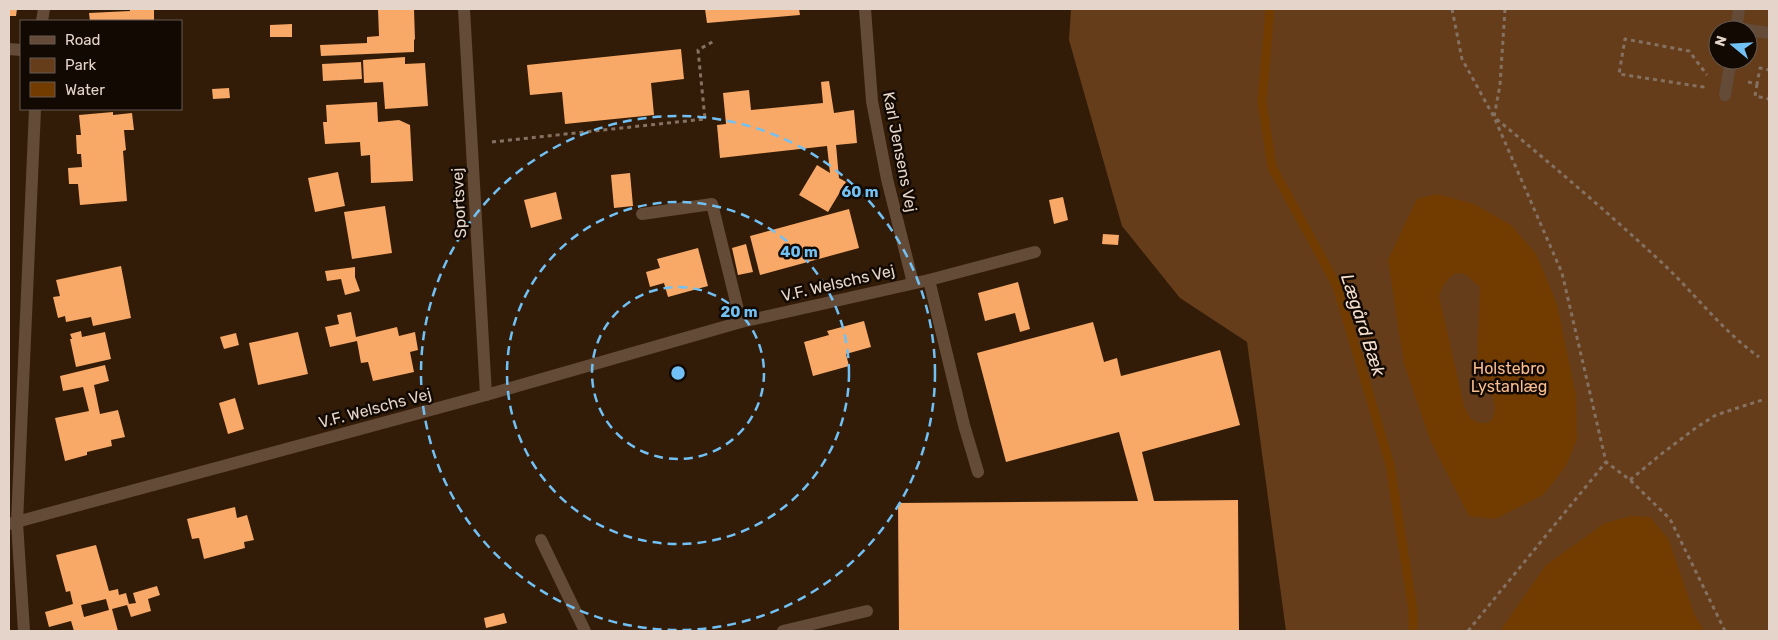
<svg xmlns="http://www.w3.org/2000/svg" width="1778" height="640" viewBox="0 0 1778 640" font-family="Rubik,sans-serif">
  <rect width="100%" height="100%" fill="#321c08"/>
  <path fill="#653d1a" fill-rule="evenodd" d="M1071,9H1769V631H1286L1247,342L1180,298L1122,226L1069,40ZM1718,30H1748V60H1718Z"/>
  <g fill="#723c00" fill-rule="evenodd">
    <path d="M1437,194L1474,204L1511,225L1536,254L1557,304L1576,396L1577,439L1566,466L1543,495L1495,519L1469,516L1431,442L1404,364L1388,260L1417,199ZM1456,273L1465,274L1480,287L1477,365L1493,398L1495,408L1493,418L1488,423H1480L1471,419L1464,406L1439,296C1442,286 1447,278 1456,273Z"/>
    <path d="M1631,516L1650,517L1669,540L1694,614L1704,631H1500L1546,565L1605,523Z"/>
  </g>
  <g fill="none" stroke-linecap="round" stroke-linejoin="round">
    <path stroke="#723c00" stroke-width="9" d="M1270,9L1262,102L1272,167L1337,286L1390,465L1413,611V631"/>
  </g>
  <g fill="#f8a967" fill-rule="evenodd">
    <path d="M9,9H17L16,16H9Z"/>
    <path d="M130,9H154V21H90L89,13L130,11Z"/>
    <path d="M378,9H414L415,40L414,39V52L321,56L320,45L367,43V37L379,36Z"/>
    <path d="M705,9H799L800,15L707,23Z"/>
    <path d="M292,24V37H270V25Z"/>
    <path d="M681,49L684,79L651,83L654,115L565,124L562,92L530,95L527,65Z"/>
    <path d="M405,57V64L425,63L428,106L385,109L383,82L364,83L363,60Z"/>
    <path d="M361,62L362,79L323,81L322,64Z"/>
    <path d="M829,81L834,113L854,110L857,143L836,145L839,178L846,182L828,212L799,195L817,165L830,173L827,146L720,158L717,125L726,124L723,93L749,90L751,110L823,103L821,82Z"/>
    <path d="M229,88L230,98L213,99L212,89Z"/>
    <path d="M377,102L378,122L399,120L410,125L413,181L371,183L370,155L361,156L360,142L325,144L323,122H327L326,105Z"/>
    <path d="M113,112V115L132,113L134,130H124L126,150L123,151L127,201L80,205L78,184H69L68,168L82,167L81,154H77L76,135H81L79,115Z"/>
    <path d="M338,172L345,206L315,212L308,178Z"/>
    <path d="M630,173L633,206L614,208L611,175Z"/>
    <path d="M556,192L562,219L531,228L524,200Z"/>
    <path d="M1063,197L1068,220L1054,224L1049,200Z"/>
    <path d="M385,206L392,253L352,259L344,212Z"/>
    <path d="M849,209L859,248L760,275L750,236Z"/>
    <path d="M1103,234L1119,235L1118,245L1102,244Z"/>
    <path d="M746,244L753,272L738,275L732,248Z"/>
    <path d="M698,248L708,286L668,297L664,283L650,287L646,272L660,268L657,259Z"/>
    <path d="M121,266L131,318L93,326L91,317L66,322L65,316L58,318L53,297L60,296L56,280Z"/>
    <path d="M355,267V277L360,291L345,295L341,279L327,281L325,271Z"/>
    <path d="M1018,282L1030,329L1020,332L1015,313L985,321L978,293Z"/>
    <path d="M351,312L356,337L397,327L399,336L415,332L418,350L410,352L414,372L373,381L368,362L361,363L357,341L330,347L325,327L339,324L337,315Z"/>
    <path d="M864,321L871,347L846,354L849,366L813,376L804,342L829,335L827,331Z"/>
    <path d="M1093,322L1104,362L1117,358L1121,376L1220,350L1240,425L1142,452L1154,501L1238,500L1239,631H899L898,503L1138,501L1119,432L1006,462L977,353Z"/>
    <path d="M81,331L82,337L105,332L111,359L76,367L70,339H72L70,334Z"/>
    <path d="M298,332L308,374L258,385L249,343Z"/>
    <path d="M236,333L239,345L224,349L220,337Z"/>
    <path d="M105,365L109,381L94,385L100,414L118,410L125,437L111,440L112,446L87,452V455L65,461L55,418L89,411L83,387L63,391L60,376Z"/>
    <path d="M235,398L244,429L228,434L219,403Z"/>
    <path d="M235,507L237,518L247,515L254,540L244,542L245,548L204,559L199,538L192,539L187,519Z"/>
    <path d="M96,545L109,591L118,589L119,595L126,593L129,604L136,603L133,593L157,586L160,595L148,599L151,611L131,617L127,605L112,609L118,631H74L71,621L49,627L45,612L73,604L70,591L66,592L56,555ZM106,599L109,610L84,617L81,605Z"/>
    <path d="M504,613L507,623L486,628L484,618Z"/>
  </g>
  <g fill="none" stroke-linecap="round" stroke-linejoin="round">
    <g stroke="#857161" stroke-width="3" stroke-dasharray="4 4" stroke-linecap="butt">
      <path d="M1452,9L1462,59L1494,117L1562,273L1606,462L1630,480L1670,519L1725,631"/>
      <path d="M1505,9L1500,85L1494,117C1550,163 1605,210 1658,259C1693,291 1721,330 1759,357"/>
      <path d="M1748,82L1757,84L1760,68L1769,70"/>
      <path d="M1757,84L1755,96L1769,99"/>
      <path d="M1704,86L1703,87L1619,74L1625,39L1689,51L1707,75"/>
      <path d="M492,142L705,119L698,50L714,41"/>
      <path d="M1630,480L1660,455L1697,427L1716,415L1765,399"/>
      <path d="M1468,631L1606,462"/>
    </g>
    <g stroke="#644b37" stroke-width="12">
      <path d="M1736,28L1769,33"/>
      <path d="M1736,30L1739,9"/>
      <path d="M1725,95L1731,60"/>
      <path d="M642,214L712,204L741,322"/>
      <path d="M541,540L585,631"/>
    </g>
    <g stroke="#644b37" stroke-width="12">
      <path d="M464,9L486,395"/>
      <path d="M865,9L872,101L887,179L913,283"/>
      <path d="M9,49L21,50"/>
      <path d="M978,472L964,425L929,280L1035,252"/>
      <path d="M9,524L486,395L741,322L929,280"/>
      <path d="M783,631L867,611"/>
    </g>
    <g stroke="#644b37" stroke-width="12">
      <path d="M42,21L44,9"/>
      <path d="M24,631L17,523L35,109"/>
    </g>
  </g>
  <g fill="none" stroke="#72c1f5" stroke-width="2.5" stroke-dasharray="9 6">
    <circle cx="678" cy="373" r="86"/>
    <circle cx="678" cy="373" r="171"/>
    <circle cx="678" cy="373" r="257"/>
  </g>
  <g text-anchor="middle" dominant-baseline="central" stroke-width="5" stroke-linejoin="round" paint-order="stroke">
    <g font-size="16" fill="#e4d4c9" stroke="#120903">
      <text transform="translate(900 152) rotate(79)">Karl Jensens Vej</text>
      <text transform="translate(459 203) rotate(-93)">Sportsvej</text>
      <text transform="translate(838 283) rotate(-13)">V.F. Welschs Vej</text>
      <text transform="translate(375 408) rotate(-15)">V.F. Welschs Vej</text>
    </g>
    <g font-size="16" fill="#f9bd8e" stroke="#120903">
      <text x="1509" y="368">Holstebro<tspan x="1509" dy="18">Lystanlæg</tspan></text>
    </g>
    <g font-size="18" font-style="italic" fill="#f4dfcf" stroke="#120903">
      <text transform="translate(1363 325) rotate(72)">Lægård Bæk</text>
    </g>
  </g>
  <circle cx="678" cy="373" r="8" fill="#72c1f5" stroke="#120903" stroke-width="2.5"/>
  <g font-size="15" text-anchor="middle" font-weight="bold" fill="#72c1f5" stroke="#120903" stroke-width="5" stroke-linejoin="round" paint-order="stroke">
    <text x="860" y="197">60 m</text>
    <text x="799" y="257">40 m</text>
    <text x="739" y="317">20 m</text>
  </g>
  <rect width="1778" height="640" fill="none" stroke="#e4d4c9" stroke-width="20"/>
  <rect x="20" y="20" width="162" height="90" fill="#120903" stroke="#665a52"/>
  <rect x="30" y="36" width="25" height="8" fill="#644b37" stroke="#665a52"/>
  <text x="65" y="45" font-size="15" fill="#e4d4c9">Road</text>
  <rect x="30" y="58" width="25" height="15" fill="#653d1a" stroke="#665a52"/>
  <text x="65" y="70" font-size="15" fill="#e4d4c9">Park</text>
  <rect x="30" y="82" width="25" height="15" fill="#723c00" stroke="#665a52"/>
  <text x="65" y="95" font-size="15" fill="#e4d4c9">Water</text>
  <g transform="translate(1733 45) rotate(288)"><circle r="24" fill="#120903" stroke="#665a52"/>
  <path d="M0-4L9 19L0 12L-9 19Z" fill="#72c1f5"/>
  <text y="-8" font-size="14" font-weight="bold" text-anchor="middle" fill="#e4d4c9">N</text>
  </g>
</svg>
